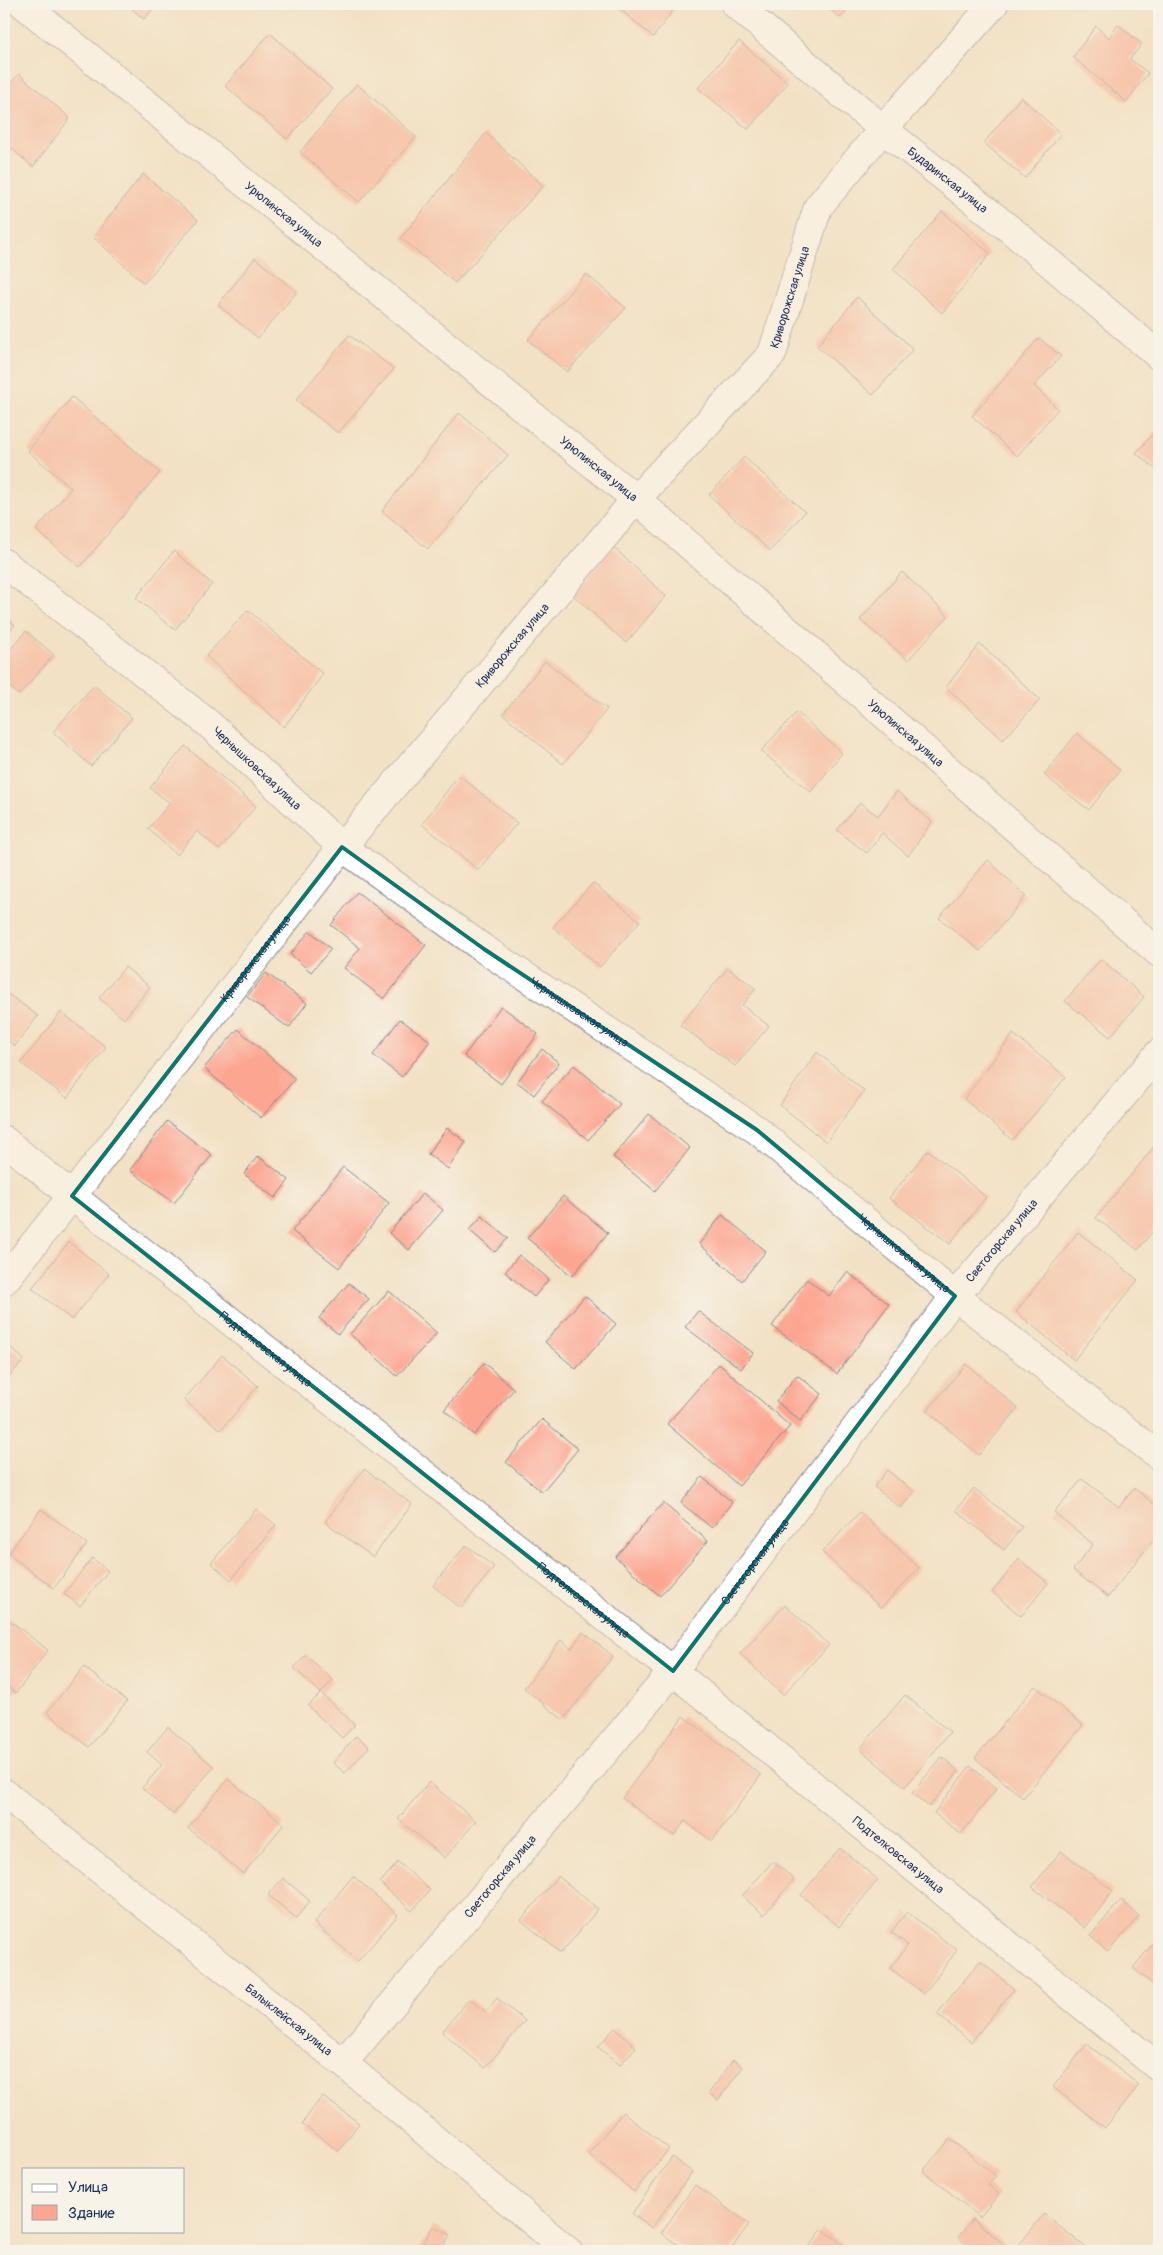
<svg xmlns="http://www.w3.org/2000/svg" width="1163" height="2255" viewBox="0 0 1163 2255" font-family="Pangolin,sans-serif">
  <rect width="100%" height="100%" fill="#f7f3e8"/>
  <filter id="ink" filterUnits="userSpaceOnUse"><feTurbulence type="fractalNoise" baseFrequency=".02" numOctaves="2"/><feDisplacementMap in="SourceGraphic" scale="10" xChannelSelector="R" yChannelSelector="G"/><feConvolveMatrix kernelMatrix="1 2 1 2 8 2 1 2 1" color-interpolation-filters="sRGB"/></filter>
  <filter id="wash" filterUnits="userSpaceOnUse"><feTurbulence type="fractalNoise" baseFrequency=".0096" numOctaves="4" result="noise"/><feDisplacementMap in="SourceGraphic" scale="20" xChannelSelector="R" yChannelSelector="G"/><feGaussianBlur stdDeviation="1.12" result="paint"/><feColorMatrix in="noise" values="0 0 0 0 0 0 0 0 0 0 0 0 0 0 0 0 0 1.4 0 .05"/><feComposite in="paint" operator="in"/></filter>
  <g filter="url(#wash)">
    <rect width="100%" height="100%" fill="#f2e1c5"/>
    <g id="blocks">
      <g fill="#fca691">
        <path d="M126,4H157L144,19Z"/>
        <path d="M614,4H678L653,37Z"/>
        <path d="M823,4H852L840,18Z"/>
        <path d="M1118,25L1142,44L1130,59L1148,73L1126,102L1073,57L1096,26L1109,38Z"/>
        <path d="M270,33L332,89L287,139L225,86Z"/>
        <path d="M739,41L788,83L748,129L698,88Z"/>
        <path d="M19,74L70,118L33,167L4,142V91Z"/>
        <path d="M357,84L416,137L359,202L300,152Z"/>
        <path d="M1021,97L1061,134L1025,178L984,143Z"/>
        <path d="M486,133L543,186L455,283L401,238Z"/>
        <path d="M143,174L198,220L144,283L93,237Z"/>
        <path d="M942,211L990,254L942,313L893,269Z"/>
        <path d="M255,258L297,292L258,338L218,305Z"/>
        <path d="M586,274L626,308L567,372L528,340Z"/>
        <path d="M857,297L913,349L873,395L817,346Z"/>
        <path d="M349,335L394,369L338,433L296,400Z"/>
        <path d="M1039,338L1061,356L1034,386L1058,409L1017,456L972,416Z"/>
        <path d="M72,397L160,472L80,567L36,530L71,488L28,451Z"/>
        <path d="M459,413L508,455L428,549L382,511Z"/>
        <path d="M1159,427V472L1136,453Z"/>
        <path d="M744,457L805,512L770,551L709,495Z"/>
        <path d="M613,547L666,596L626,643L573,595Z"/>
        <path d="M174,551L212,584L175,630L136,598Z"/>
        <path d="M902,572L948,616L908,660L860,620Z"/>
        <path d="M248,610L323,674L284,727L206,656Z"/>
        <path d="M4,615L15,625L4,638Z"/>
        <path d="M26,631L54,655L19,695L4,682V657Z"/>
        <path d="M980,644L1040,700L1003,740L946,687Z"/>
        <path d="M545,661L607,709L563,764L503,714Z"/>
        <path d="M94,685L132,718L91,766L53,732Z"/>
        <path d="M797,712L842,753L811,792L761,751Z"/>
        <path d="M1077,733L1120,770L1089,810L1044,775Z"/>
        <path d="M185,746L256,806L219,850L197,831L177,855L148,829L170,803L150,788Z"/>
        <path d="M459,775L517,823L478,870L422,824Z"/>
        <path d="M897,791L932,822L908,856L882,833L867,853L837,830L860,803L878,816Z"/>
        <path d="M988,860L1026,896L980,951L939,918Z"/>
        <path d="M593,883L640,921L600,967L553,927Z"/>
        <path d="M357,892L426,945L384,999L344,968L360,948L331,925Z"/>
        <path d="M310,931L331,949L311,972L290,954Z"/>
        <path d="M1101,959L1144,997L1110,1037L1065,1001Z"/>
        <path d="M125,967L150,987L124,1019L99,998Z"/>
        <path d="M728,968L756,989L742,1005L769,1026L735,1066L680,1025Z"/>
        <path d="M266,973L307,1003L289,1028L247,997Z"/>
        <path d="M8,994L38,1016L15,1046L4,1037V1000Z"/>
        <path d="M501,1006L538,1034L501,1084L464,1056Z"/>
        <path d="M61,1012L106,1047L67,1098L21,1063Z"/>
        <path d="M400,1019L430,1041L402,1077L373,1055Z"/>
        <path d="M238,1029L295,1079L261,1118L204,1068Z"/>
        <path d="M1013,1034L1066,1077L1012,1140L964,1099Z"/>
        <path d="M542,1049L559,1063L534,1095L517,1082Z"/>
        <path d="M817,1052L864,1091L826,1142L780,1105Z"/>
        <path d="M574,1065L620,1104L588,1140L542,1101Z"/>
        <path d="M649,1114L690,1148L655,1191L613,1157Z"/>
        <path d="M167,1121L212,1155L174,1203L130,1170Z"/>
        <path d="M447,1128L466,1142L448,1169L428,1154Z"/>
        <path d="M1157,1143L1159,1145V1223L1138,1250L1096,1218Z"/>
        <path d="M928,1150L986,1197L950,1244L889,1198Z"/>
        <path d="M258,1156L289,1180L275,1198L244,1174Z"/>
        <path d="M343,1167L389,1203L339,1268L292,1231Z"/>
        <path d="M423,1193L443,1210L409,1250L389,1233Z"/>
        <path d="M563,1196L608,1233L572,1276L527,1238Z"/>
        <path d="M722,1215L766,1251L742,1281L699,1244Z"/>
        <path d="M482,1216L508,1238L495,1252L469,1230Z"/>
        <path d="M1078,1232L1138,1280L1074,1360L1016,1312Z"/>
        <path d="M69,1242L109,1274L72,1320L32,1288Z"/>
        <path d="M519,1255L549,1279L534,1297L505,1272Z"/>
        <path d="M847,1272L889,1304L837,1374L772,1326L807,1279L829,1296Z"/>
        <path d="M349,1283L369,1299L338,1334L319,1318Z"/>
        <path d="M389,1291L437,1333L397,1376L350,1334Z"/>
        <path d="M585,1296L616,1324L576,1369L545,1342Z"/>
        <path d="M698,1311L753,1353L741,1369L685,1327Z"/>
        <path d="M4,1341L24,1360L4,1382Z"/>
        <path d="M222,1355L258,1386L221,1430L184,1400Z"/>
        <path d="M484,1363L514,1389L474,1435L444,1410Z"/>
        <path d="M719,1364L790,1426L739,1486L667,1424Z"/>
        <path d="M966,1364L1018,1408L979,1455L927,1411Z"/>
        <path d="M797,1375L822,1394L800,1421L776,1401Z"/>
        <path d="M542,1419L578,1449L542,1492L506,1462Z"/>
        <path d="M364,1469L412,1504L373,1557L325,1522Z"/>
        <path d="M887,1470L914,1492L901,1508L874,1487Z"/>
        <path d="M702,1477L732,1502L712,1528L681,1503Z"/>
        <path d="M1082,1479L1119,1507L1134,1488L1159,1508V1533L1108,1597L1073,1570L1093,1544L1054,1512Z"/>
        <path d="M974,1488L1022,1527L1004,1550L956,1510Z"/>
        <path d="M663,1503L708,1541L660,1596L615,1557Z"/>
        <path d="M41,1509L87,1544L54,1588L8,1554Z"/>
        <path d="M256,1509L276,1525L231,1580L211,1563Z"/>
        <path d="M860,1512L919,1568L881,1608L822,1552Z"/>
        <path d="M466,1545L494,1567L461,1608L433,1586Z"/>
        <path d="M92,1558L108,1571L80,1606L64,1594Z"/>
        <path d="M1019,1559L1048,1583L1021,1616L992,1592Z"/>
        <path d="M785,1605L829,1645L783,1695L740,1654Z"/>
        <path d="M4,1616L48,1650L16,1693L4,1684Z"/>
        <path d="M583,1632L613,1656L563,1720L524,1688L561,1640L571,1649Z"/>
        <path d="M306,1655L333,1680L321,1693L294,1668Z"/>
        <path d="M84,1667L127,1701L89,1747L47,1712Z"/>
        <path d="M1035,1686L1083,1725L1023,1798L975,1758Z"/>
        <path d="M321,1693L355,1725L342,1738L308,1706Z"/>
        <path d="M905,1695L950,1732L905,1787L860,1749Z"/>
        <path d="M683,1716L761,1775L712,1841L685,1821L674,1836L622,1798Z"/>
        <path d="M168,1727L214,1767L173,1814L142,1788L162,1765L147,1752Z"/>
        <path d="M356,1736L369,1747L345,1773L333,1763Z"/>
        <path d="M942,1757L959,1771L929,1807L912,1793Z"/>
        <path d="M970,1766L997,1788L961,1834L934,1813Z"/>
        <path d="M228,1779L284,1824L243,1874L188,1828Z"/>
        <path d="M429,1782L476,1821L445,1858L398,1819Z"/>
        <path d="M840,1848L878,1880L839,1927L801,1895Z"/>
        <path d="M1061,1851L1113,1891L1085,1928L1032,1887Z"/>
        <path d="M773,1861L794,1879L764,1915L742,1896Z"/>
        <path d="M398,1862L430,1890L412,1911L380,1883Z"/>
        <path d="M353,1876L398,1915L358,1961L314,1923Z"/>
        <path d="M558,1876L598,1909L561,1953L521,1920Z"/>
        <path d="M283,1878L310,1901L296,1918L268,1895Z"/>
        <path d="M1121,1900L1139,1916L1108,1952L1090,1936Z"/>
        <path d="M907,1912L957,1950L924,1994L890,1968L908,1945L891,1932Z"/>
        <path d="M1159,1936V1989L1133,1968Z"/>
        <path d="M980,1961L1014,1989L971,2042L937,2014Z"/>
        <path d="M497,1998L525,2021L485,2068L442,2032L469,1999L486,2012Z"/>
        <path d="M615,2028L636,2047L620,2065L598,2047Z"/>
        <path d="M1087,2044L1139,2085L1105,2128L1053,2087Z"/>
        <path d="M733,2060L743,2067L718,2100L709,2093Z"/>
        <path d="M322,2096L359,2123L339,2151L302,2124Z"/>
        <path d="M623,2112L669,2149L634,2192L588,2154Z"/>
        <path d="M950,2139L996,2176L988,2185L999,2194L980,2217L923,2171Z"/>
        <path d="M672,2157L692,2172L652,2228L632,2214Z"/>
        <path d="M695,2185L749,2224L730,2251H687L661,2233Z"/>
        <path d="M1044,2214L1090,2251H1028L1019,2245Z"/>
        <path d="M973,2219L1012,2251H974L958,2237Z"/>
        <path d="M433,2226L450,2235L441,2251H419Z"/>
        <path d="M822,2229L846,2246L843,2251H806Z"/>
      </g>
    </g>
  </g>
  <g filter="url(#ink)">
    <use href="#blocks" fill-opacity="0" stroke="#868892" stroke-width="1"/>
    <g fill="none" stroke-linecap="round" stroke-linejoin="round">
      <g stroke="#868892" stroke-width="30">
        <g id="street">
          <path id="s1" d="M23,4L636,499L1159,953"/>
          <path id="s2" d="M735,4L883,129L1011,230L1159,356"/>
          <path id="s3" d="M4,563L209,724L342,847L484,949L757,1130L955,1296L1159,1456"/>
          <path id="s4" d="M4,1140L72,1196L673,1671L1159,2068"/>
          <path id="s5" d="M4,1281L72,1196L342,847L636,499L772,354L818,207L883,129L994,4"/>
          <path id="s6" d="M4,1793L343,2063L568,2251"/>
          <path id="s7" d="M343,2063L673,1671L955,1296L1159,1053"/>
        </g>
      </g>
      <use href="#street" stroke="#fff" stroke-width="28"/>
    </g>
  </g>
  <path d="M0 0H1163V2255H0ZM342,847L484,949L757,1130L955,1296L673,1671L72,1196Z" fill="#f2e1c5" fill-opacity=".55" fill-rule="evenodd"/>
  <path fill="none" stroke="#0f766e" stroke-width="4" stroke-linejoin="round" d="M342,847L484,949L757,1130L955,1296L673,1671L72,1196Z"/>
  <g text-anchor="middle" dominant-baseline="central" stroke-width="4" stroke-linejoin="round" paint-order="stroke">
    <g font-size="12" fill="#1b2f5e" stroke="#f7f3e8">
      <text stroke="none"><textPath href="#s2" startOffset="276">Бударинская улица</textPath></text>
      <text stroke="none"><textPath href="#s1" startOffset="335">Урюпинская улица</textPath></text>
      <text stroke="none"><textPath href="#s5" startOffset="1264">Криворожская улица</textPath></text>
      <text stroke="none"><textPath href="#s1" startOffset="740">Урюпинская улица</textPath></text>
      <text stroke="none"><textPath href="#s5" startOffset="814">Криворожская улица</textPath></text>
      <text stroke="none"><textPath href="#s1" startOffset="1145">Урюпинская улица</textPath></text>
      <text stroke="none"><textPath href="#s3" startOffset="326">Чернышковская улица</textPath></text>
      <text stroke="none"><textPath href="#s5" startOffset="409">Криворожская улица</textPath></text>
      <text stroke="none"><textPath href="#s3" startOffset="731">Чернышковская улица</textPath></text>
      <text stroke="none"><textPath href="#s7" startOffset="1054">Светогорская улица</textPath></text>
      <text stroke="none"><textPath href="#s3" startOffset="1136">Чернышковская улица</textPath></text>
      <text stroke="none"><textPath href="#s4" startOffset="335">Подтелковская улица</textPath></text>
      <text stroke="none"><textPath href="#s7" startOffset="649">Светогорская улица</textPath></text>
      <text stroke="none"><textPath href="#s4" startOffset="740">Подтелковская улица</textPath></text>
      <text stroke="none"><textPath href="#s4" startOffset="1145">Подтелковская улица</textPath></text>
      <text stroke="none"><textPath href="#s7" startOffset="244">Светогорская улица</textPath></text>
      <text stroke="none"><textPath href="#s6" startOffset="364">Балыклейская улица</textPath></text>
    </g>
  </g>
  <rect width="1163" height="2255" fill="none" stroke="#f7f3e8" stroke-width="20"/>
  <rect x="22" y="2168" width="162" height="65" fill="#f7f3e8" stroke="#9fa5b1"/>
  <rect x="32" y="2184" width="25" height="8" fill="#ffffff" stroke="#9fa5b1"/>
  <text x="68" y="2192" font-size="15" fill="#1b2f5e">Улица</text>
  <rect x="32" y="2205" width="25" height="15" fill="#fca691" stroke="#9fa5b1"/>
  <text x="68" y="2218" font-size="15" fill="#1b2f5e">Здание</text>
</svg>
